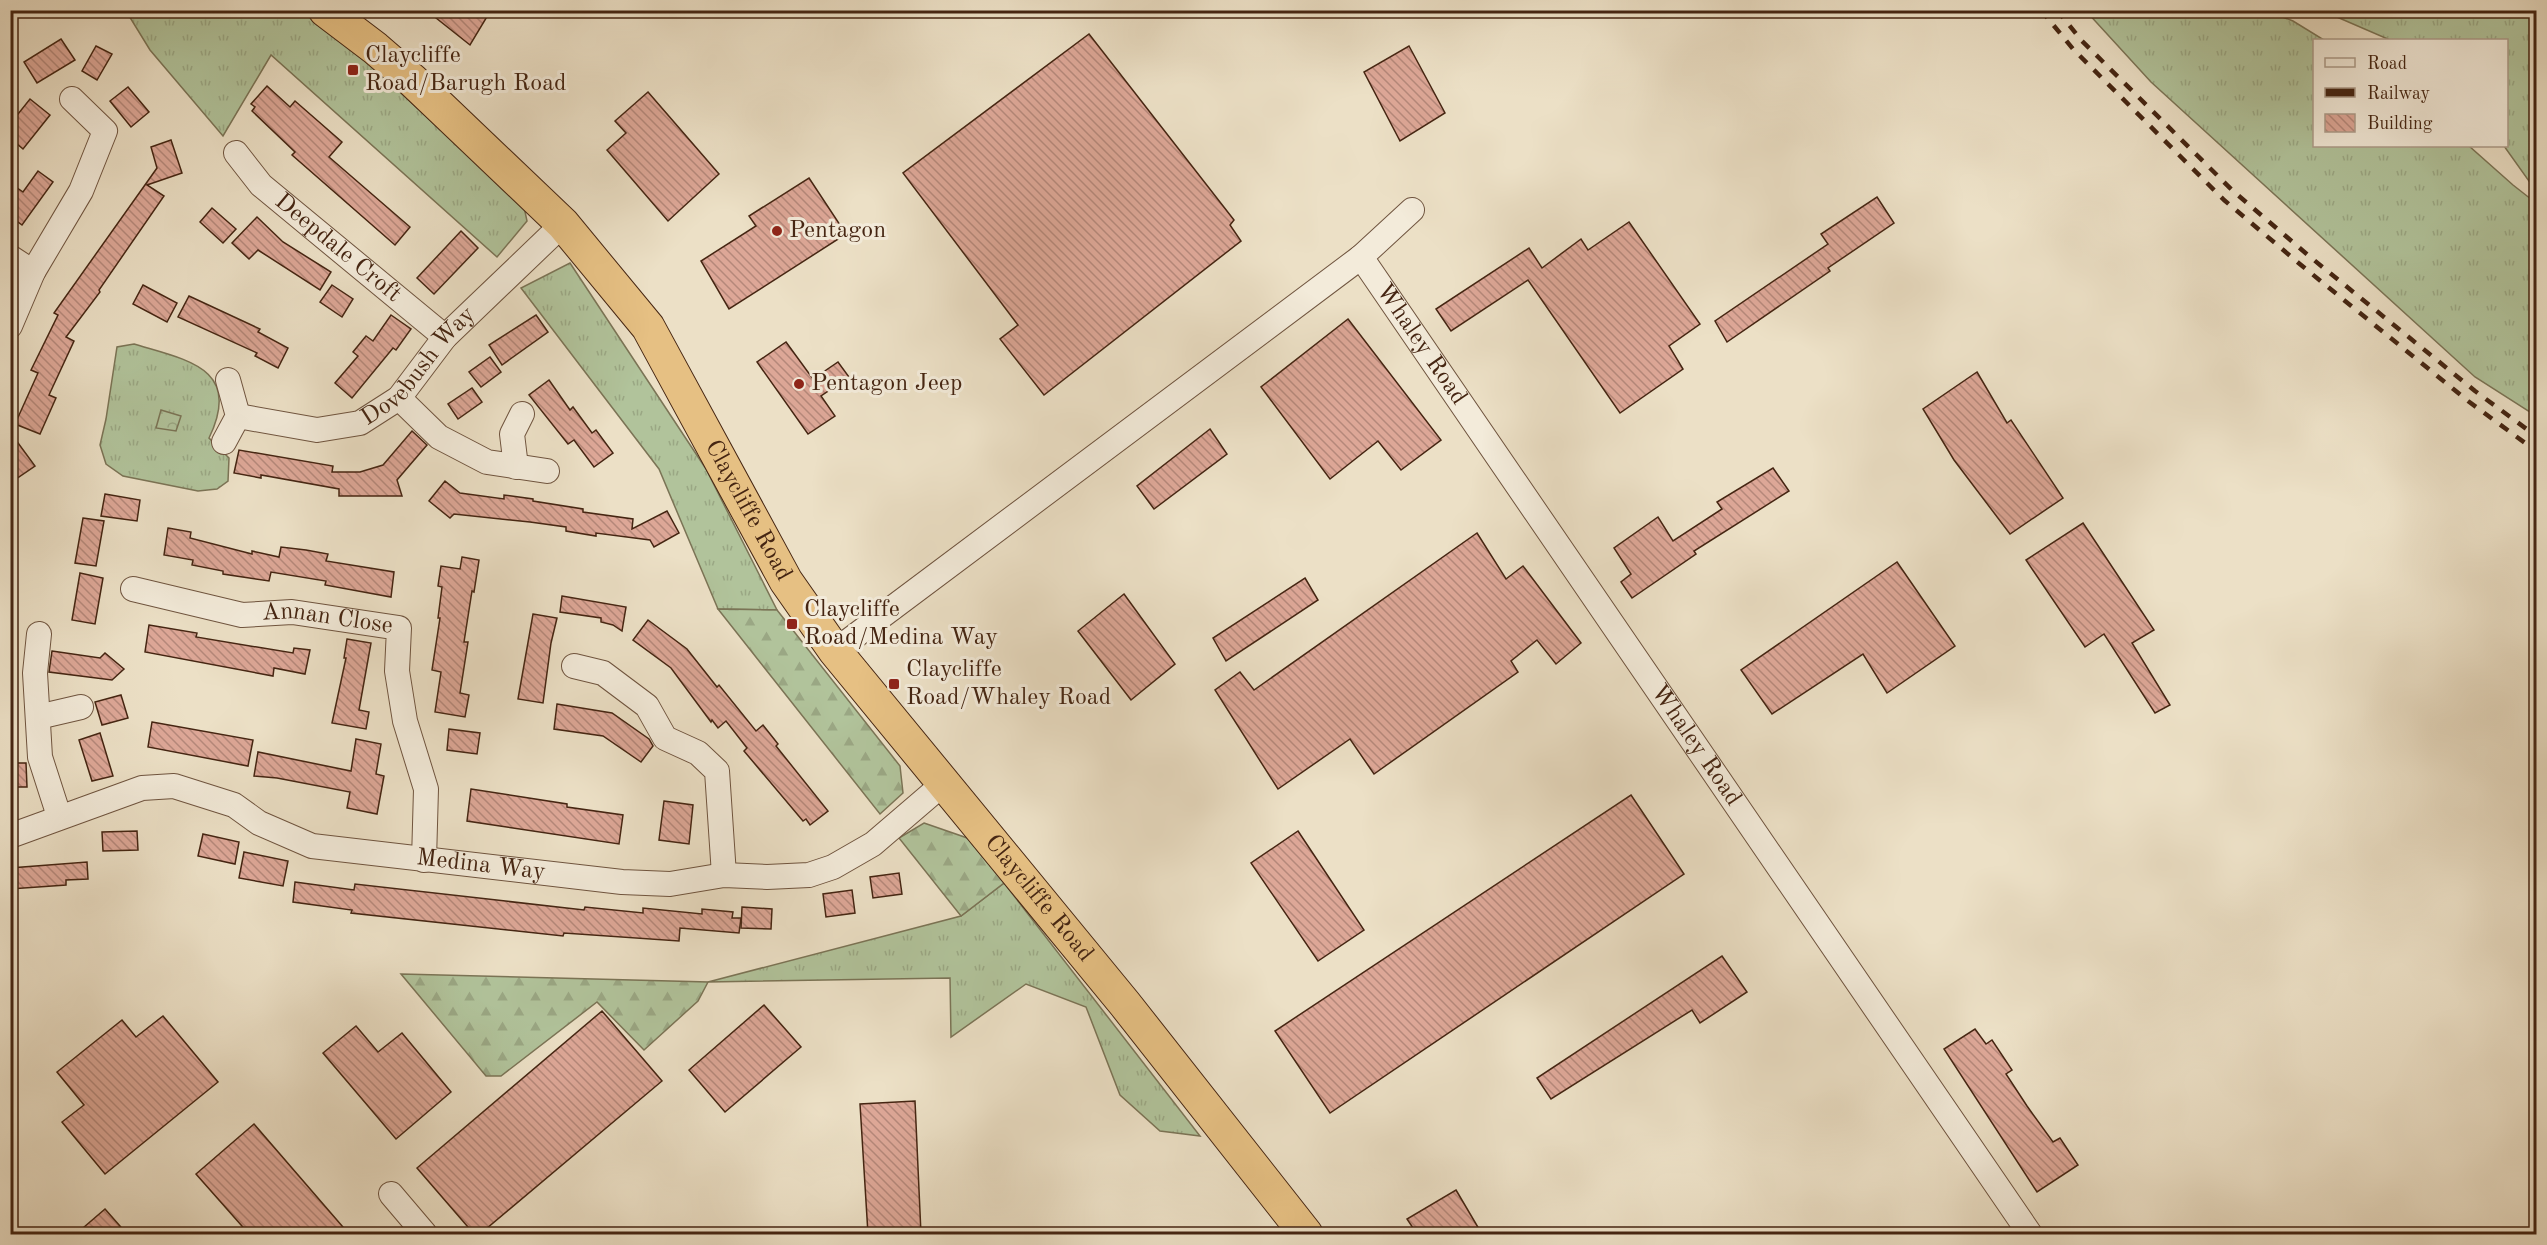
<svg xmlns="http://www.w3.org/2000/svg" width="2547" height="1245" viewBox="0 0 2547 1245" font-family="'Old Standard TT',serif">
  <defs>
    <pattern id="grass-tufts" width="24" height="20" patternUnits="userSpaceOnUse" patternTransform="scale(1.5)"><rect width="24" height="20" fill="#b1c39b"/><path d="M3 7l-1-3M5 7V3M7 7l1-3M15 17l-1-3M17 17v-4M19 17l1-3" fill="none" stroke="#9aa784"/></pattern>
    <pattern id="forest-firs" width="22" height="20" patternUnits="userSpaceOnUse" patternTransform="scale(1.5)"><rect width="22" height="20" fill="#b1c39b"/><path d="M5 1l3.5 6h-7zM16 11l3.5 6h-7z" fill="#9aa784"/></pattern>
    <pattern id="park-crowns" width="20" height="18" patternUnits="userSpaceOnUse" patternTransform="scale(1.5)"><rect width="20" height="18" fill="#b1c39b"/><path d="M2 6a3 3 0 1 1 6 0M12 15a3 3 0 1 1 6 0" fill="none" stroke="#9aa784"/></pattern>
    <pattern id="building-back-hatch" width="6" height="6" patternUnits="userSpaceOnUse" patternTransform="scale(1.5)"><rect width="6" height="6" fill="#dda797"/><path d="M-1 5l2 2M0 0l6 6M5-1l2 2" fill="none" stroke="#b5887a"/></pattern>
  </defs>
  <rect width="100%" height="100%" fill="#ece0c6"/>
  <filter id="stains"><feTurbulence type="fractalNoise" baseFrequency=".00333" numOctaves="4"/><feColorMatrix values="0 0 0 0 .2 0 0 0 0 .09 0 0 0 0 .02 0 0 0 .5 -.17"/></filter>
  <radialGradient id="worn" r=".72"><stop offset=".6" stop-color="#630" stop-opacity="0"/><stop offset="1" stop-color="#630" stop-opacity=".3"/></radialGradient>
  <g fill="url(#grass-tufts)" stroke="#7b7456" stroke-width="1.5">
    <path d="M126,11H305L375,69L524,207L527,221L497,257L271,55L223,136L150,50Z"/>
    <path d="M2086,11H2267L2293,21L2324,40H2314V146H2469L2513,185L2536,203V416L2475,377L2151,82Z"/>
    <path d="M2323,11H2536V191L2504,146H2506V40H2390Z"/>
    <path d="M570,263L706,469L777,610L718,609L659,469L521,288Z"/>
    <path d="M134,344C187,360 243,368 209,438L229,458L228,481L217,489L198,491L123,476L106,464L100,445L106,419L117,347Z"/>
    <path d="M1004,883L1200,1136L1160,1131L1120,1095L1086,1007L1026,984L951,1037L950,978L708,982L961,916Z"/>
  </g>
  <g fill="url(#forest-firs)" stroke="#7b7456" stroke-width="1.5">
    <path d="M718,609L777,610L900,766L903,793L880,814Z"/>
    <path d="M924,823L973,840L1004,883L961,916L899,838Z"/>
    <path d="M401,974L708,982L698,1001L644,1050L597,1002L501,1076H486Z"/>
  </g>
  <path fill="url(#park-crowns)" stroke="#7b7456" stroke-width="1.5" d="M161,410L181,416L176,431L156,428Z"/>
  <g fill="url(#building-back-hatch)" stroke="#452512" stroke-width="1.5">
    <path d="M426,10H491L470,45Z"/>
    <path d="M1089,34L1234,220L1230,225L1241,241L1044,395L1000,339L1018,325L903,173Z"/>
    <path d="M61,39L75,60L37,83L24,62Z"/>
    <path d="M96,46L112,54L97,80L82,71Z"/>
    <path d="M1409,46L1445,113L1400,141L1364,72Z"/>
    <path d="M267,86L290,107L295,101L342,142L329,157L410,227L395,245L292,155L295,152L252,111L255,107L251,104Z"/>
    <path d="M128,87L149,112L131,127L110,101Z"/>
    <path d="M648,92L719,174L668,221L607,150L626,133L615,121Z"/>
    <path d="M30,99L50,115L23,149L10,138V124Z"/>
    <path d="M171,140L182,173L147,185L164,196L99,290L100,292L66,337L74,341L49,395L56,398L40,434L15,424L38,373L31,370L58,315L54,313L157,168L151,147Z"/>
    <path d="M38,171L53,182L22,225L10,216V183L23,192Z"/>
    <path d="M809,178L846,234L729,309L701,261L756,226L749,216Z"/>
    <path d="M1877,197L1894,223L1828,268L1830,271L1727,342L1715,321L1828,244L1821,234Z"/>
    <path d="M212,208L236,229L223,243L200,222Z"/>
    <path d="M257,217L283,242L331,272L320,290L258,250L249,259L232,243Z"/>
    <path d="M1629,222L1700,324L1669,346L1683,369L1620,413L1528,280L1451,331L1436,309L1529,248L1542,268L1581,239L1588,250Z"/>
    <path d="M461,231L478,248L434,294L417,278Z"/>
    <path d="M143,285L177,303L167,322L133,304Z"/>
    <path d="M332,285L353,299L342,317L320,302Z"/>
    <path d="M189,296L260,329L258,332L288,348L278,368L255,356L257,353L178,317Z"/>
    <path d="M391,315L411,329L396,350L393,348L352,398L335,383L358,356L353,352L366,336L373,341Z"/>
    <path d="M536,315L548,332L502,365L489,345Z"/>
    <path d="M1348,319L1441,440L1401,470L1378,441L1330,479L1261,387Z"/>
    <path d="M786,342L813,379L838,362L849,377L821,396L835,416L808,434L757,362Z"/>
    <path d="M490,357L501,372L481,387L469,372Z"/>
    <path d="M1977,372L2007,423L2011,420L2063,498L2010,534L1954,460L1923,409Z"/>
    <path d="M549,380L570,410L573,407L592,433L596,430L613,453L594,467L574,440L568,444L529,395Z"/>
    <path d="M472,388L482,402L458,419L448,404Z"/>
    <path d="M1210,429L1227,454L1154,509L1137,486Z"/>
    <path d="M412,431L427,445L397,480L402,496H339V489L261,475V478L234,473L239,450L333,466L332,472H360L383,465Z"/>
    <path d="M10,432L35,466L10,483Z"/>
    <path d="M1773,468L1789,491L1694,551L1696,554L1632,598L1621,582L1631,574L1614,548L1658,517L1673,541L1722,509L1717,502Z"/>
    <path d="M445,481L460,493L504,499V495L533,499V501L583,509V512L633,519L632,529L667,511L679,533L654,547L650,540L596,533V536L566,531V527L530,522L454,514L450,518L429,501Z"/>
    <path d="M105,494L140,500L137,521L101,516Z"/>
    <path d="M83,518L104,521L96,566L75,563Z"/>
    <path d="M2083,523L2154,630L2132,643L2170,705L2155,713L2104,634L2085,647L2026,560Z"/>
    <path d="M168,528L191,532L190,538L252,554V551L279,557L281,547L306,550L328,554L326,561L394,572L391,597L325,585L326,581L271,572L269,581L223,574V571L192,565L193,560L164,555Z"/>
    <path d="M1477,533L1506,579L1523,566L1581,643L1556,664L1537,640L1511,661L1518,672L1374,774L1350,739L1278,789L1215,690L1240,672L1254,690Z"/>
    <path d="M462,557L479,560L474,592L472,591L464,642H468L460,693L469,695L465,717L435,712L441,672L432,670L440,618H438L442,587L438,586L441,566L460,569Z"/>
    <path d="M1897,562L1955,646L1887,693L1863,654L1772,714L1741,670Z"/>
    <path d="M80,573L103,578L95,624L72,620Z"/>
    <path d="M1305,578L1318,600L1226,661L1213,638Z"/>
    <path d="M1124,594L1175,664L1131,700L1078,631Z"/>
    <path d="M562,596L626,607L622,631L613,625L601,622V618L560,612Z"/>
    <path d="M533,614L557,618L551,643L543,703L518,699Z"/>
    <path d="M648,620L687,649L717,687L719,685L756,731L763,725L778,744L776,746L828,811L810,825L806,819L803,821L744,751L747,748L726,721L718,728L712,720L711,722L671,668L633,640Z"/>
    <path d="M149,625L197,633L196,637L293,653L294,648L310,650L305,674L274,668L273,676L145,652Z"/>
    <path d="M347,639L371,643L359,710L369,712L366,729L332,723L346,658H344Z"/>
    <path d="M52,651L100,658L105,653L124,669L112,680L49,672Z"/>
    <path d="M121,695L128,718L102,725L95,702Z"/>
    <path d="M557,704L612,713L649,739L653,746L641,762L603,736L554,729Z"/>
    <path d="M152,722L253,740L248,766L148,747Z"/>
    <path d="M449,729L480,733L477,754L447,750Z"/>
    <path d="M100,733L113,776L92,781L79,740Z"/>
    <path d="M356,739L381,744L376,774L384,776L377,814L347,808L350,792L277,778L254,776L258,752L351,771Z"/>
    <path d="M10,763H26L27,787H10Z"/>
    <path d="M471,789L567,804V807L623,815L619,844L467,821Z"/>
    <path d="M1631,795L1684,874L1330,1113L1275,1031Z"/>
    <path d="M664,801L693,805L689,844L659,840Z"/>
    <path d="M137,831L138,850L103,851L102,832Z"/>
    <path d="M1298,831L1364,930L1318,961L1251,863Z"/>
    <path d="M203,834L239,842L235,864L198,856Z"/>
    <path d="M244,852L288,861L283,886L239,878Z"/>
    <path d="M87,862L88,879L66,880V885L10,889V868Z"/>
    <path d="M899,873L902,894L873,898L870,877Z"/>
    <path d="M295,882L354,890L355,884L584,910L585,907L643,913V908L702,914V909L733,912L732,918H741L739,933L680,928L679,941L564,933L563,936L351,913L352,910L293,902Z"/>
    <path d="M852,890L855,913L826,917L823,894Z"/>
    <path d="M742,907L772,909L771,929L741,928Z"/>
    <path d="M1722,956L1747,992L1700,1023L1692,1010L1551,1099L1537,1078Z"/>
    <path d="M764,1005L801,1047L725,1112L689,1070Z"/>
    <path d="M602,1011L662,1081L480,1234H474L417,1168Z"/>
    <path d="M163,1016L218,1082L105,1174L62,1122L84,1105L57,1072L122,1020L136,1037Z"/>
    <path d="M356,1026L378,1052L402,1033L451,1092L396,1139L323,1053Z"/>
    <path d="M1975,1029L1986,1044L1992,1040L2012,1070L2006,1074L2027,1106L2053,1142L2060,1138L2078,1165L2037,1192L1944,1049Z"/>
    <path d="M915,1101L921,1234H868L860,1104Z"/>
    <path d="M254,1124L349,1234H249L196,1174Z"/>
    <path d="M1456,1190L1482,1234H1417L1407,1219Z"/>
    <path d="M105,1209L127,1234H76Z"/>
  </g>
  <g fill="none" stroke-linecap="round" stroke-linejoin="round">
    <g stroke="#6f543f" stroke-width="26">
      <g id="minor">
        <path id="s1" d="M236,153L261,185L445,337"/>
        <path d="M10,257L33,272"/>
        <path id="s2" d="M1361,257L2030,1234"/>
        <path d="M10,326L33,272L81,191L105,131L72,99"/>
        <path d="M399,398L439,437L487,462L547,471"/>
        <path id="s3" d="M238,416L317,430L360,423L399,398L445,337L563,224"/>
        <path d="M224,442L238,416L228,380"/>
        <path d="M516,467L512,434L522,414"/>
        <path id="s4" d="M133,589L242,615L292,612L399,628L397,671L405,721L426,789L424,860"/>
        <path d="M39,634L35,673L40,757L59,816"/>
        <path d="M835,651L1361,257L1412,210"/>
        <path d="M574,666L603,673L647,706L665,738L698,753L717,771L724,875"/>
        <path d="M38,717L81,707"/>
        <path id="s5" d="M10,836L142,788L174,786L234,805L259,823L312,846L622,882L670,884L724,875L767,877L809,875L833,867L873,844L943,784"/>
        <path d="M391,1194L425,1234"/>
      </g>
    </g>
    <g stroke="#452512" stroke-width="35">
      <g id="trunk">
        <path id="s6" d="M325,10L375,48L412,80L563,224L648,327L786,581L835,651L1125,1004L1306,1234"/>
      </g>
    </g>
    <use href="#minor" stroke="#f3ebda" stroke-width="24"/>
    <use href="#trunk" stroke="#e6c083" stroke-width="33"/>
    <g stroke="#452512" stroke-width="4.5" stroke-dasharray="10 10" stroke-linecap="butt">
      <path d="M2041,10L2073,49L2224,200L2301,265L2468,401L2536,451"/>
      <path d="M2057,10L2082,41L2232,190L2309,256L2475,391L2536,436"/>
    </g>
  </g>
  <g fill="#8f2418" stroke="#f3ebda" stroke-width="2">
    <rect x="347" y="64" width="12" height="12" rx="3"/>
    <circle cx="777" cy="231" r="6"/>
    <circle cx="799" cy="384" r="6"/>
    <rect x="786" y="618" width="12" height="12" rx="3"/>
    <rect x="888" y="678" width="12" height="12" rx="3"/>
  </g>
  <g text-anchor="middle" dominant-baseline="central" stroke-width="6" stroke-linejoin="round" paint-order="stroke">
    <g font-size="24" fill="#452512" stroke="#f3ebda" text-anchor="start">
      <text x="365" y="56">Claycliffe<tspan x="365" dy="28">Road/Barugh Road</tspan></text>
      <text x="789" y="231">Pentagon</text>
      <text x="811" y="384">Pentagon Jeep</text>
      <text x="804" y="610">Claycliffe<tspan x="804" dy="28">Road/Medina Way</tspan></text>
      <text x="906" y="670">Claycliffe<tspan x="906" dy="28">Road/Whaley Road</tspan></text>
    </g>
    <g font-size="24" fill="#452512" stroke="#f3ebda">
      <text stroke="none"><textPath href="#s1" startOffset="140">Deepdale Croft</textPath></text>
      <text stroke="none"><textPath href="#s2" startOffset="106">Whaley Road</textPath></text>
      <text stroke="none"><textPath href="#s3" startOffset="206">Dovebush Way</textPath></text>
      <text stroke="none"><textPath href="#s6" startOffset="663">Claycliffe Road</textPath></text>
      <text stroke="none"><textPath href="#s4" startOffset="198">Annan Close</textPath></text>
      <text stroke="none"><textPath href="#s2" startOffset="592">Whaley Road</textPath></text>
      <text stroke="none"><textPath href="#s5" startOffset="494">Medina Way</textPath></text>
      <text stroke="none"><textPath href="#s6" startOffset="1149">Claycliffe Road</textPath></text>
    </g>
  </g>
  <rect width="2547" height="1245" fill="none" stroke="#ece0c6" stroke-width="36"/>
  <rect x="12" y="12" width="2523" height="1221" fill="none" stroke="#452512" stroke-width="3"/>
  <rect x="18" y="18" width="2511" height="1209" fill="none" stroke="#452512" stroke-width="1.5"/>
  <rect x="2313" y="39" width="195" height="108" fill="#f3ebda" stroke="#ad9c8a" stroke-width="1.5"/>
  <rect x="2325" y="58" width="30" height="9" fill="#f3ebda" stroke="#ad9c8a" stroke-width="1.5"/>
  <text x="2367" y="69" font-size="18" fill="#452512">Road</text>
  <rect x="2325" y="88" width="30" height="9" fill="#452512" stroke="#ad9c8a" stroke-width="1.5"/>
  <text x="2367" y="99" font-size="18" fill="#452512">Railway</text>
  <rect x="2325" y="114" width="30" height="18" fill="url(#building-back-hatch)" stroke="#ad9c8a" stroke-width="1.5"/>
  <text x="2367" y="129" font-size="18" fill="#452512">Building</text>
  <rect width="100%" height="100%" filter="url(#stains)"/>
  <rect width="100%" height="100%" fill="url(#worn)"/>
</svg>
